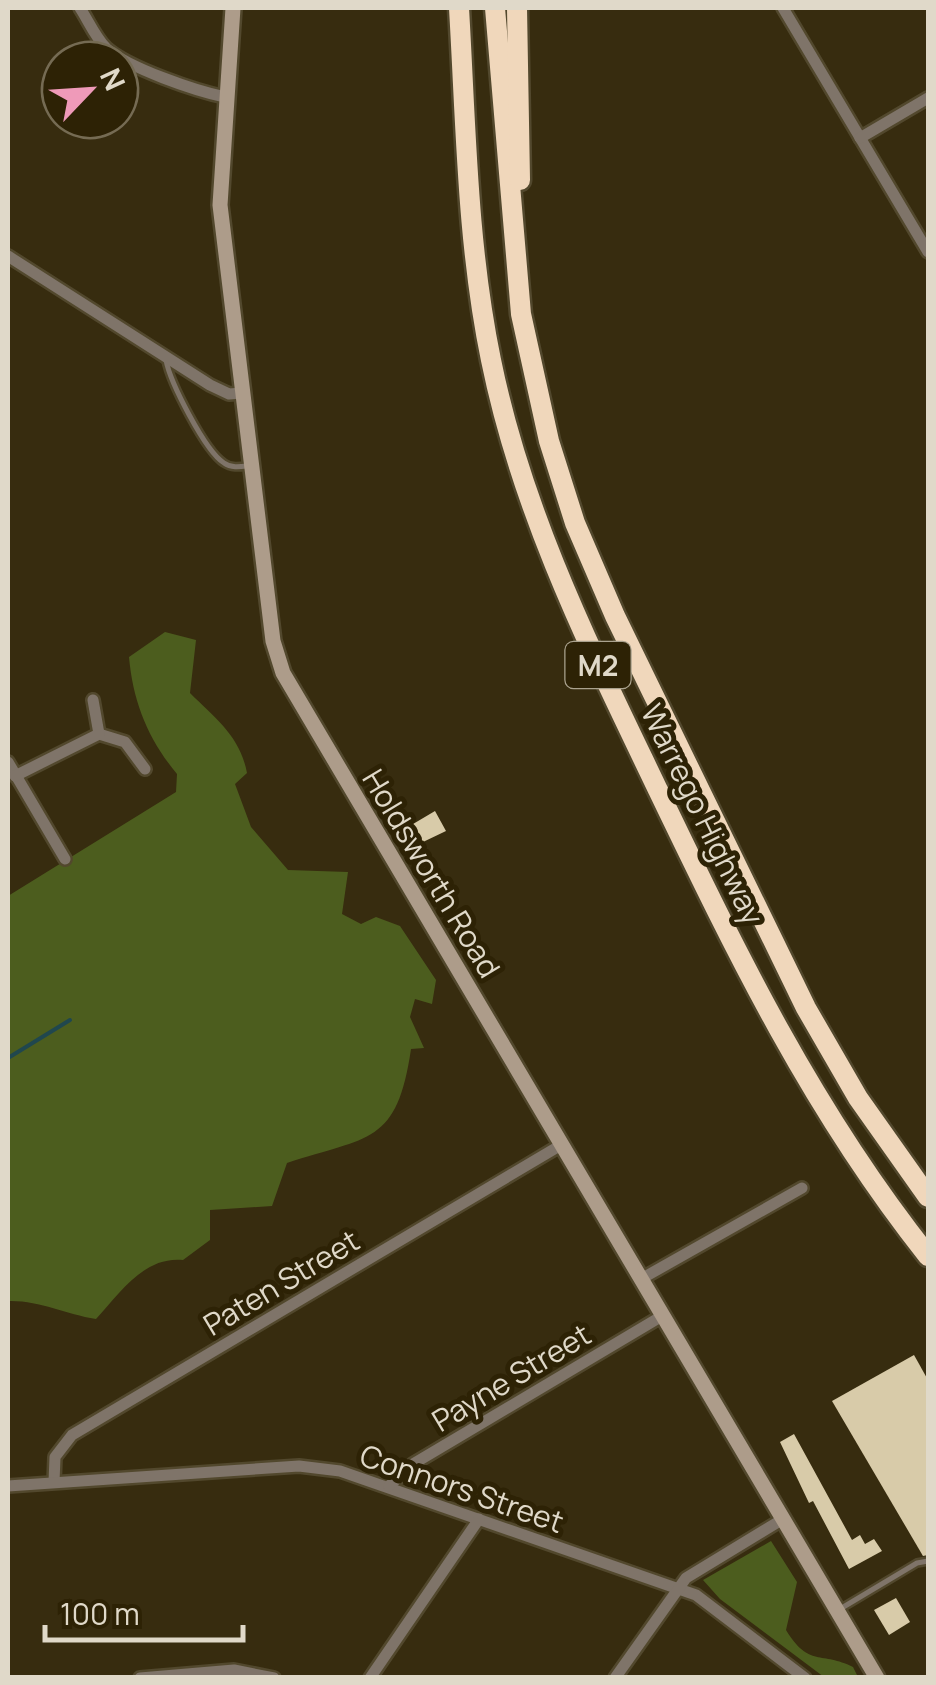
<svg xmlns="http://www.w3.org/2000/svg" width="936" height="1685" viewBox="0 0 936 1685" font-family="Manrope,sans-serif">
  <rect width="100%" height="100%" fill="#372c0f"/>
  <g fill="#4c5d1e">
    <path d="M165,632L196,640L190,693C216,719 240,736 247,773L235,784L251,827L288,870L348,872L342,914L361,924L376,917L400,926L436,980L432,1004L415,999L410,1017L424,1048L411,1049C397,1145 369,1136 287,1163L272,1206L210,1210V1240L183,1260C144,1256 120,1293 96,1319C65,1314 39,1300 8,1301V896L176,792L177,774C148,739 133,702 129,657Z"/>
    <path d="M771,1541L797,1582L786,1630C809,1668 822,1651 853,1667L858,1677H824L720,1599L703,1580Z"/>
  </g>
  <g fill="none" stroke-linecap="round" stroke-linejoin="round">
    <path stroke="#20474e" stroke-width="4" d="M8,1058L70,1020"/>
  </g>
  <g fill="#d8cba9">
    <path d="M435,811L446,831L423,842L418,834L413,836L408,827Z"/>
    <path d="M914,1355L928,1380V1555L923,1556L832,1401Z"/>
    <path d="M794,1434L852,1540L860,1535L865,1544L874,1539L882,1551L849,1569L813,1501L809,1503L780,1442Z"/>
    <path d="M896,1598L910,1622L889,1635L874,1610Z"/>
  </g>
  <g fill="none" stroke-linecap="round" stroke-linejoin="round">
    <g stroke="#52482d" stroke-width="10">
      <g id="lane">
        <path d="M166,360C170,382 205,451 224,463C231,468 239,467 247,466"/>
        <path d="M840,1609L917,1563L928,1561"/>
      </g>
    </g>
    <g stroke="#52482d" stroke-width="16">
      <g id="street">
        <path d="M80,8C88,20 95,37 106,48C128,68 196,91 225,97"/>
        <path d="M783,8L928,252"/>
        <path d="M860,138L928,98"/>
        <path d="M8,256L210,385L229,394L242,393"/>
        <path d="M99,734L125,742L145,769"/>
        <path d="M8,762L65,859"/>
        <path d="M15,776L99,734L93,700"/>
        <path d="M641,1279L802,1188"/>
        <path d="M54,1482L55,1457L72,1435L561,1145"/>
        <path d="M8,1486L299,1466L340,1471L696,1595L805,1678"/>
        <path d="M389,1486L413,1464L662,1316"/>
        <path d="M140,1678L234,1670L274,1678"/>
        <path d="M370,1678L479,1519"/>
        <path d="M615,1678L686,1578L783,1519"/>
      </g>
    </g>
    <g stroke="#52482d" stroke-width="20">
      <path id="secondary" d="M233,8L220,205L273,641L283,673L877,1678"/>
    </g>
    <g stroke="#52482d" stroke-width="25">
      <g id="highway">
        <path d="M459,8C466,126 467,244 491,360C522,513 590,648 657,788C737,954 812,1110 928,1256"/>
        <path d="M495,8L521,314L549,441L575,523L615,616L806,1008L858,1098L928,1197"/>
        <path d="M517,8L520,180"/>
      </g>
    </g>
    <use href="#lane" stroke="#7f7469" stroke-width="5"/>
    <use href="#street" stroke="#7f7469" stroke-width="11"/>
    <use href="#secondary" stroke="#ad9c8a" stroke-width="15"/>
    <use href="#highway" stroke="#f0d7bb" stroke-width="20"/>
  </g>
  <g text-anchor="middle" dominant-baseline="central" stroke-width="10" stroke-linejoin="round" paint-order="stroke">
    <rect fill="#2d2205" stroke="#aaa28e" stroke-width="2.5" x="565.5" y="642" width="65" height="46" rx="8"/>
    <g font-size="28" font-weight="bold" fill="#e0d9c9">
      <text x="598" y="665">M2</text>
    </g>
    <g font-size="30" fill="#e0d9c9" stroke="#2d2205">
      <text transform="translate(703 814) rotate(64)">Warrego Highway</text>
      <text transform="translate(432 873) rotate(59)">Holdsworth Road</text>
      <text transform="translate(281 1282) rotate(-31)">Paten Street</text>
      <text transform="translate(511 1377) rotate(-31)">Payne Street</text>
      <text transform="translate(462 1488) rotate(19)">Connors Street</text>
    </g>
  </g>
  <rect width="936" height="1685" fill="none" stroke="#e0d9c9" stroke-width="20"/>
  <g transform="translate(90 90) rotate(65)"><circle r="48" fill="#2d2205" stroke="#756b53" stroke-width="2.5"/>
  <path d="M0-8L18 38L0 25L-18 38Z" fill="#ef9ab9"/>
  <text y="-15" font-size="28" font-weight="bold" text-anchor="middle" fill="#e0d9c9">N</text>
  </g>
  <path d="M45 1625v15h198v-15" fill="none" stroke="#e0d9c9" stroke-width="5"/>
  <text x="60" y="1625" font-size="30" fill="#e0d9c9" stroke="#2d2205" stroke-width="8" paint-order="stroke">100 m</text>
</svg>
